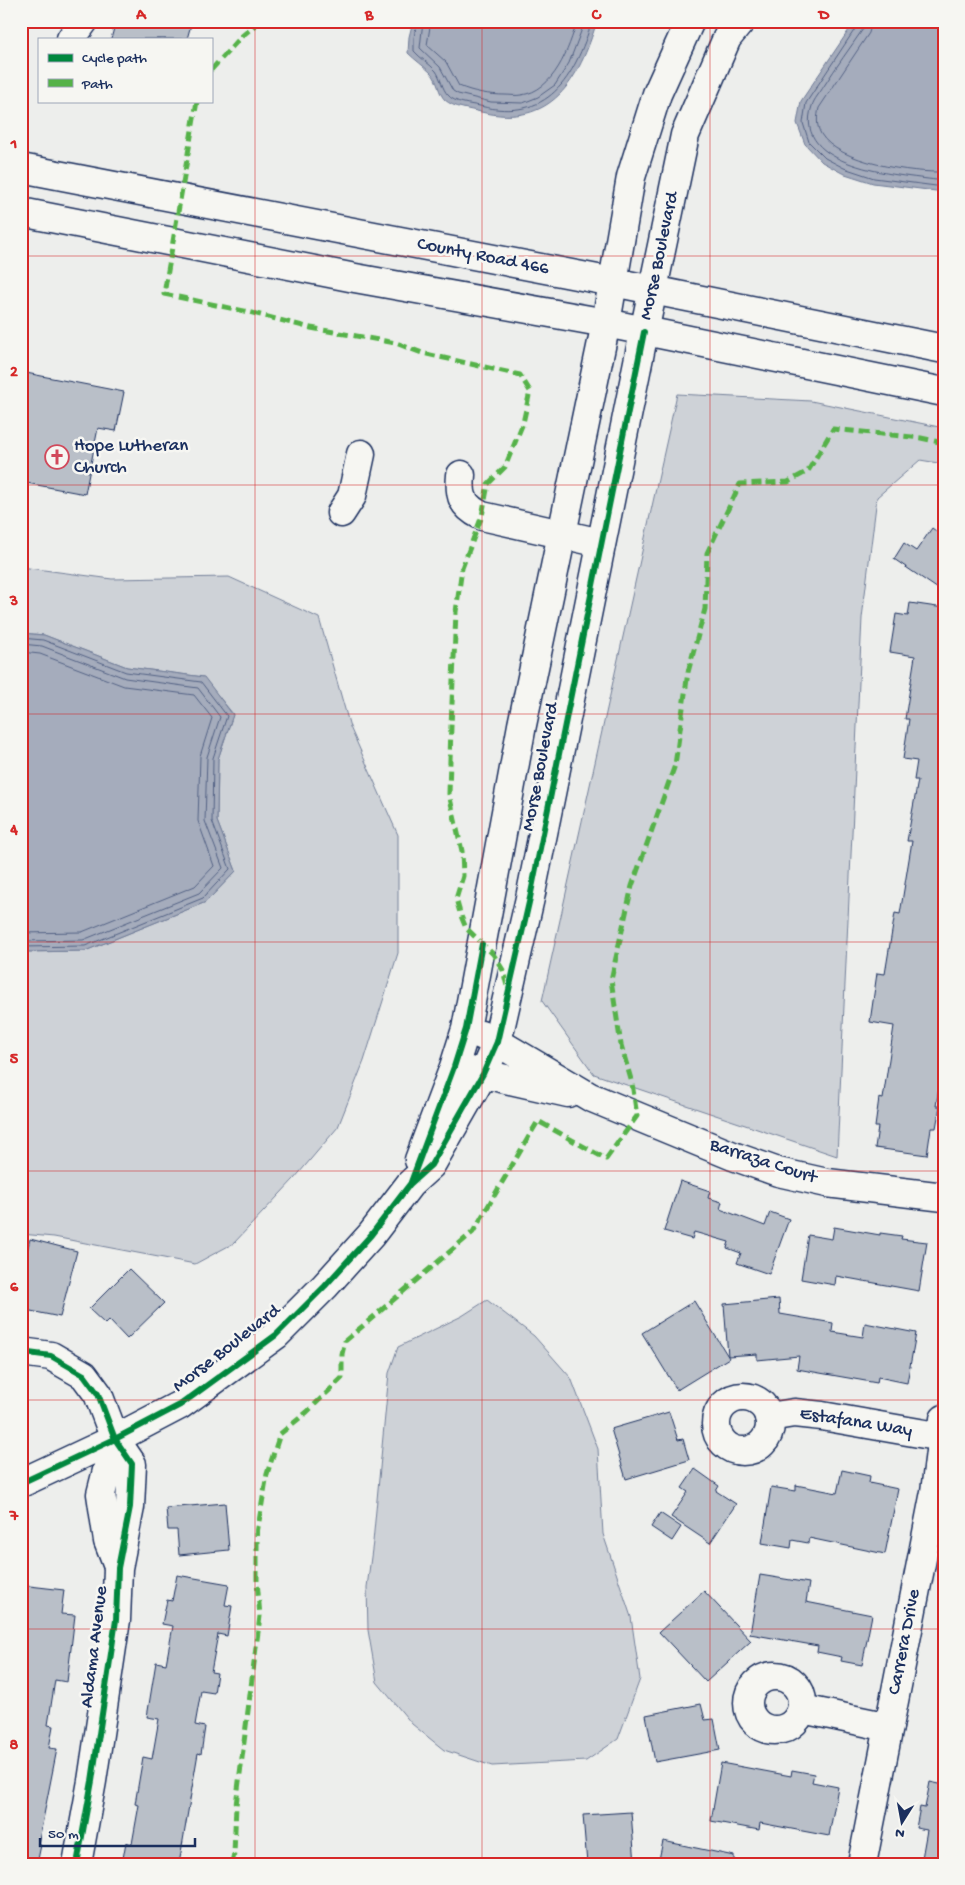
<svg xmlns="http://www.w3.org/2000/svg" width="965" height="1885" viewBox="0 0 965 1885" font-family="'Gochi Hand',sans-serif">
  <rect width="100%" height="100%" fill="#edeeec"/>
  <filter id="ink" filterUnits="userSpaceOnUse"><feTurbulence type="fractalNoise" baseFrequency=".02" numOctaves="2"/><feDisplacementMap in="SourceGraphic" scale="10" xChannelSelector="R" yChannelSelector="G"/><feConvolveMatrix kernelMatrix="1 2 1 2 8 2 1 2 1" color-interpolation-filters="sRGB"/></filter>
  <g filter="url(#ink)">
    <g fill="#ced2d7" stroke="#74809a">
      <path d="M677,394L811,401L944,428V464L920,460L877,497L862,618L837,1156L594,1074L542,1001Z"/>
      <path d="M21,567L112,579L229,577L319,618L350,727L398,835V953L364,1061L338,1127L294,1179L234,1243L195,1264L54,1237L21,1234V952L85,951L206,902L236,871L217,821L218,759L233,714L203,677L127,667L44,635L21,633Z"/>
      <path d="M487,1300L534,1336L571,1378L598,1449L603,1534L631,1617L640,1679L618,1739L586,1761L492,1766L444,1750L412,1724L377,1682L368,1630L367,1587L373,1542L389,1373L398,1347L462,1316Z"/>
    </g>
    <g fill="#a5acbc" stroke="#6e7a96">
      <path d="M413,21H597C579,80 552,129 481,112C470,109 454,108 445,100C438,93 438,80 431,73C424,66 415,60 408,53L409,37Z"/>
      <path d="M855,21H944V190L936,191L873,183L842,173L822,162L805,144L797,123L801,101Z"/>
      <path d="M21,633L44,635L127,667L204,677L233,715L218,759L217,821L236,871L206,902L85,951L21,952Z"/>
    </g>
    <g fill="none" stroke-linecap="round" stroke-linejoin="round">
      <g stroke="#526184" stroke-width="1">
        <path d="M417,21L414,38V51C420,58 430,64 436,71C441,78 442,89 448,95C454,103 471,104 480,106C548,123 574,79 592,21"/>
        <path d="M423,21L420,48L440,67L453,91L458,94L491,102L523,103L538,97L555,85L569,63L585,21"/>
        <path d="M431,21L427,45L446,62L459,86C473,92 490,95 505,95C510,95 516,96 521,95C554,91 569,49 577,21"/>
        <path d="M858,21L857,26L806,103L803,123L809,142L825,158L844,168L874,178L936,186L944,185"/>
        <path d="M865,21L863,29C850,48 836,67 824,86C820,93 814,99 812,106C791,168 899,175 936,180L944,179"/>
        <path d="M872,21L869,33L819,108C817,117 816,125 821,134C838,163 913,173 944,172"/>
        <path d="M21,638L43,640L126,672L201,682L227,716L213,758L212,821L230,869L203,898L85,946L21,947"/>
        <path d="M21,644L42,646L125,678L198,688L220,717L207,757L205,821L223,868L199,893L83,940L21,941"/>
        <path d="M21,652L40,654L124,686L194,695L212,718L200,756L198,821L214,866L195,886L82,932L21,933"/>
      </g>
    </g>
    <g fill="#b9bfc8" stroke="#1b2f5e">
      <path d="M116,21H192L187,39H111Z"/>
      <path d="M21,372L124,392L116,431L98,428L85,494L21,482Z"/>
      <path d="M932,528L944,537V593L894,559L904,543L916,551Z"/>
      <path d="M910,603L944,608V1028L941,1045H944V1057L936,1106H940L936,1128H931L927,1155L875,1148L878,1127H875L879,1098L883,1099L894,1026L870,1022L877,973L885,974L895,913L900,914L912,841H907L918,780H914L917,761L903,759L909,719H905L915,656L890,652L896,614L908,616Z"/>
      <path d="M680,1181L710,1191L708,1198L722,1202L720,1209L765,1226L770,1212L789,1219L769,1274L737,1263L741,1253L727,1248L729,1242L694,1232L692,1239L664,1231Z"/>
      <path d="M834,1227L880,1235V1233L902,1236L901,1239L927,1242L919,1291L836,1276L835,1285L801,1279L808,1235L832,1239Z"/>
      <path d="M30,1239L77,1251L60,1317L21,1309V1276Z"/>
      <path d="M129,1269L164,1303L127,1339L109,1320L105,1324L89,1309Z"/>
      <path d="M779,1299L780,1314L833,1323L832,1332L863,1337L865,1323L916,1333L907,1383L878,1377L877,1383L797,1369L799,1356L757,1360V1354L728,1356L724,1304Z"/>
      <path d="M694,1301L729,1358L677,1390L642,1333Z"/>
      <path d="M669,1412L678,1440L683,1439L689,1460L626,1479L611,1429Z"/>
      <path d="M695,1469L719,1486L716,1491L736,1504L710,1543L671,1517L688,1492L682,1488Z"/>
      <path d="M842,1470L870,1476L869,1483L898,1489L885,1554L809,1538L808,1543L792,1540L791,1548L762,1543L771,1487L796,1491V1485L837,1493Z"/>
      <path d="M225,1503L229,1550L179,1555L177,1530H168L166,1508Z"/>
      <path d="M660,1513L681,1527L672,1541L651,1527Z"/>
      <path d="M177,1575L229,1584L225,1605L232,1606L227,1636L218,1634L211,1672L217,1673L214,1693L201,1691L195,1725L205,1727L201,1754L198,1753L179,1864H122L126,1842L132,1844L139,1805L135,1804L143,1757L152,1759L159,1719L147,1717L156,1662L166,1664L173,1626L162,1624L167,1600L172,1601Z"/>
      <path d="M760,1575L809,1583L806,1602L872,1615L862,1665L841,1661L842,1657L817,1652L818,1646L750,1634Z"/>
      <path d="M21,1585L64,1590L61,1614L75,1615L67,1682L55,1680L48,1725L53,1726L49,1748L57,1749L38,1845H41L37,1864H21Z"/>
      <path d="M704,1591L751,1641L706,1682L659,1632Z"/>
      <path d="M701,1704L705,1720L714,1719L720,1750L655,1762L646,1715Z"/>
      <path d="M721,1763L791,1776L792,1770L814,1774L812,1782L838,1787L829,1836L760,1823L759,1830L711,1821Z"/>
      <path d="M930,1782L944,1785V1864H921L927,1830L916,1828L920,1807L925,1808Z"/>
      <path d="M631,1812L635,1864H587L583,1815Z"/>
      <path d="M663,1841L734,1856V1864H658Z"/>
    </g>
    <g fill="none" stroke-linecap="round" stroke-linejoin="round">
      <g stroke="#1b2f5e" stroke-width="31">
        <g id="minor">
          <path d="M71,39L84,21"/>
          <path d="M461,475C459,496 462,506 482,516L601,543"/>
          <path d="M341,513L352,496L361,454"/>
          <path d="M481,1035L497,1042L590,1097L733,1156L778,1172L827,1183L944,1197"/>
          <path d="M466,1070L568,1093"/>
          <path d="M419,1160L454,1067L466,1029L522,725L606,323"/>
          <path d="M21,1352L51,1356L84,1375L98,1394L115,1439L132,1464L130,1507L118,1568L116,1620L92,1781L77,1864"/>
          <circle cx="743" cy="1424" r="27"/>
          <path d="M769,1417L794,1413L822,1416L942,1437"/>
          <path d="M115,1439L101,1494L108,1541L117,1564"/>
          <path d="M21,1483L115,1439L180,1405L276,1335L325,1286L371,1235L410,1184L431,1165L483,1074L497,1042L530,898L644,332"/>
          <circle cx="775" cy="1703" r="27"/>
          <path d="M802,1709L889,1727"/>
          <path d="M862,1864L935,1492L944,1419"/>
        </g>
      </g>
      <g stroke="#1b2f5e" stroke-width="31">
        <g id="major">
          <path d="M21,168L613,282L944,349"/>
          <path d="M21,212L355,278L606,323L944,392"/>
          <path d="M606,323L631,177L657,94L690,21"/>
          <path d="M644,332L685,135L727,38L741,21"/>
        </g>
      </g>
      <use href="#minor" stroke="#f6f6f2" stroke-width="28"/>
      <use href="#major" stroke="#f6f6f2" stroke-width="28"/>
      <g stroke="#55b248" stroke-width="5" stroke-dasharray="10 5" stroke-linecap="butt">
        <path d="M211,70L242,36L260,21"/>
        <path d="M197,101L164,294L249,312L311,328L396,343L422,353L520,375L530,391L523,423L505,467L488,484L482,516L462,568L456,612L451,726L449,794L462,851L463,876L456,899L461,916L466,928L493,954L503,970L507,986"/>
        <path d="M232,1864L234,1854L236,1805L260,1616L257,1581V1533L267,1474L280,1434L307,1412L342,1378V1354L345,1341L473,1232L538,1121L606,1159L637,1116L632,1083L621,1045L611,980L632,886L675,765L688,672L705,609L707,553L740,484L788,482L808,471L833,429L921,438L944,443"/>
      </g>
      <g stroke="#f6f6f2" stroke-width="9">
        <g id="cycleway">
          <path d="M411,1182L454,1067L466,1029L482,944"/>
          <path d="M21,1352L51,1356L84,1375L98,1394L115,1439L132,1464L130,1507L118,1568L116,1620L92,1781L77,1864"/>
          <path d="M21,1483L115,1439L180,1405L276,1335L325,1286L371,1235L410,1184L431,1165L483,1074L497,1042L530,898L644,332"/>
        </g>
      </g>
      <use href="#cycleway" stroke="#00873e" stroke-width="6"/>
    </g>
  </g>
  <path fill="none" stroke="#d62828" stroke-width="1" stroke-opacity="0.55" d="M255,21V1864M482,21V1864M710,21V1864M21,256H944M21,485H944M21,714H944M21,942H944M21,1171H944M21,1400H944M21,1629H944"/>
  <defs>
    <g id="church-ring" transform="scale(1.25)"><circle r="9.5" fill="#f6f6f2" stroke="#d1495b" stroke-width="1.5"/><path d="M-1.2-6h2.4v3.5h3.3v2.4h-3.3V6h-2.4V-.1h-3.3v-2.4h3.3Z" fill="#d1495b"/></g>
  </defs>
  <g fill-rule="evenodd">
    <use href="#church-ring" x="57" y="457"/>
  </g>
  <g text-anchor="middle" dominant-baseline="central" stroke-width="5" stroke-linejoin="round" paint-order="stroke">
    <g font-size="19" fill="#1b2f5e" stroke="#f6f6f2">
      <text transform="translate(660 256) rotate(-78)">Morse Boulevard</text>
      <text transform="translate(483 257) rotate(11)">County Road 466</text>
      <text transform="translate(541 767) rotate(-79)">Morse Boulevard</text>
      <text transform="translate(763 1162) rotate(18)">Barraza Court</text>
      <text transform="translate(227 1349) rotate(-38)">Morse Boulevard</text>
      <text transform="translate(856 1423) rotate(9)">Estafana Way</text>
      <text transform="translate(905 1642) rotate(-79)">Carrera Drive</text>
      <text transform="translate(95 1647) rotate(-83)">Aldama Avenue</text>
    </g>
    <g font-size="19" fill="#1b2f5e" stroke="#f6f6f2" text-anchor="start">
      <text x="74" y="446">Hope Lutheran<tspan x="74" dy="22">Church</tspan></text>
    </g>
  </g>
  <rect width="965" height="1885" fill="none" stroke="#f6f6f2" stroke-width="55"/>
  <rect x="38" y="38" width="175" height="65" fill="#f6f6f2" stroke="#9ea6b7"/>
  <rect x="48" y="54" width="25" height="8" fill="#00873e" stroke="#9ea6b7"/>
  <text x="82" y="62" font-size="15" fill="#1b2f5e">Cycle path</text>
  <rect x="48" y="79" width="25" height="8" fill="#55b248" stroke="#9ea6b7"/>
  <text x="82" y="88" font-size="15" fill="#1b2f5e">Path</text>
  <g transform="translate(902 1822) rotate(191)" stroke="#f6f6f2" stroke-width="4" paint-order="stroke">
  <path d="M0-4L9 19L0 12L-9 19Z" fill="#1b2f5e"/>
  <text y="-8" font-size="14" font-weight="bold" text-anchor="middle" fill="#1b2f5e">N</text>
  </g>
  <path d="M40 1838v8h155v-8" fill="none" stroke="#1b2f5e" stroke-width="2.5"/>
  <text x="48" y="1838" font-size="15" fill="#1b2f5e" stroke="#f6f6f2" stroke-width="4" paint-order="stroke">50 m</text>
  <rect x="28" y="28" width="910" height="1830" fill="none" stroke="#d62828" stroke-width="2"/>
  <g font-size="16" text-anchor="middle" font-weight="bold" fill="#d62828">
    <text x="141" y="19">A</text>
    <text x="369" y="19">B</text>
    <text x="596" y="19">C</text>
    <text x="824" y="19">D</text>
    <text x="14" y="148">1</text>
    <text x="14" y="376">2</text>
    <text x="14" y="605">3</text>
    <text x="14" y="834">4</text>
    <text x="14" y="1063">5</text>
    <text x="14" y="1291">6</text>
    <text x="14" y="1520">7</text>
    <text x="14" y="1749">8</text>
  </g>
</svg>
